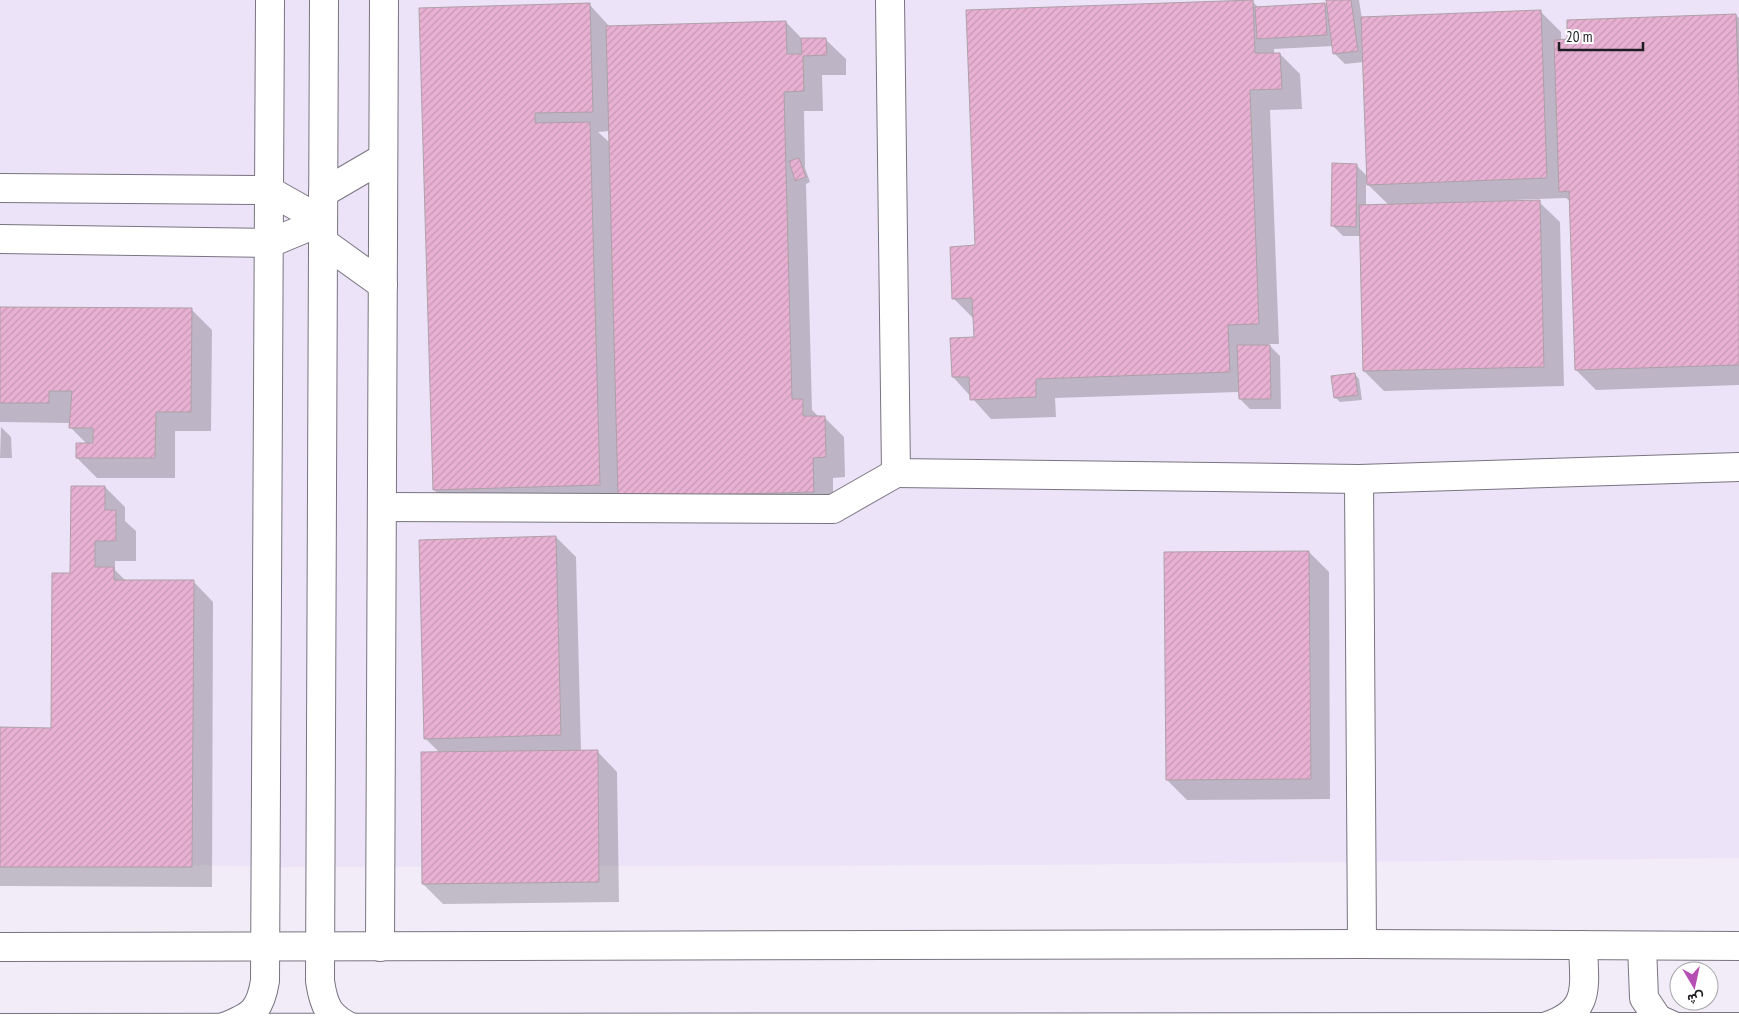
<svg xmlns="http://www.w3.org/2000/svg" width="1739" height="1031" viewBox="0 0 1739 1031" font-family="'PT Sans Narrow',Vazirmatn,sans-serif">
  <defs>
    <pattern id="building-hatch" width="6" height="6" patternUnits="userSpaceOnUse" patternTransform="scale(1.25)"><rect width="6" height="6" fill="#e8b1d3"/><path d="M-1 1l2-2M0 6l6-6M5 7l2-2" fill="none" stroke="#c798b5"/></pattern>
  </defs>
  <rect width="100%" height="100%" fill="#f2ecf9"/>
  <path fill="#ede3f8" d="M0,0H1739V858L1044,865L274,867L0,861Z"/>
  <g fill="#0003" fill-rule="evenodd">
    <path d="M1327,0H1359L1362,19L1540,11L1561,32V40L1736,15L1739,18V385L1596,390L1576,370L1571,202L1566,198L1514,200V202H1539L1560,222L1564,386L1384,391L1364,371L1361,236H1343L1333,226L1356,165L1368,177L1364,62L1345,64L1335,54L1333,46L1274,49V54H1280L1300,74L1302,109L1270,110L1279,344H1268L1280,356L1281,409H1250L1240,399L1238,392L1055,398L1056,417L991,419L953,377L975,338L974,319L953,298L976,247L1252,1L1259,8L1325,4L1329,8ZM1366,183L1389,205L1366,206Z"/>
    <path d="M589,4L610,27L786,22L803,40L825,39L846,59V75H822L823,111H804L805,168L810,182L806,184L812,410L819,417H824L844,437L845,477L833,478V511L454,510L434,490L420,9ZM610,131V143L598,132Z"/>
    <path d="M0,308L191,309L212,330L211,431H175V478H97L77,458L87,444L70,427V423L0,422Z"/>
    <path d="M1355,374L1359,379L1362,400L1340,402L1335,397Z"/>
    <path d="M1,427L11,437L12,458H0Z"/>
    <path d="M105,487L125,507V521L136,531V561H115V570L126,581H193L213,602L212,887L0,886V729H52L72,574Z"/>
    <path d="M556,537L576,557L581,751H597L617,772L619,902L443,904L423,884L440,753L426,739Z"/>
    <path d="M1309,552L1329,572L1330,799L1187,800L1167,780Z"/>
  </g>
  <g fill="url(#building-hatch)" stroke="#aea0a8">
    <path d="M1253,0L1255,53H1280L1282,89L1250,90L1259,324L1228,325L1230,372L1036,379V397L970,400L969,377H952L950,338L974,337L972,298L952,299L950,247L975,245L966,10Z"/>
    <path d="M1326,0H1351L1358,51L1333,54Z"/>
    <path d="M590,3L593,112L535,113V123L590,122L600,485L433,490L419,8Z"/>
    <path d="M1325,3L1327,35L1257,39L1255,7Z"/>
    <path d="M1541,10L1547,178L1367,185L1361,17Z"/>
    <path d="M1736,14L1739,97V365L1575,370L1569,191L1559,192L1554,40L1567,39V20Z"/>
    <path d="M786,21L787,54H802L801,38H826L827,55L803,56L804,91L784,92L792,399H803V416H825L826,457L813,458L814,492L618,497L606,26Z"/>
    <path d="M799,158L806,177L795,181L789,161Z"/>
    <path d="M1332,163L1357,164L1356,227L1331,226Z"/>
    <path d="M1540,200L1544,367L1363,371L1359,205Z"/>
    <path d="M0,307L192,308L191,412H156L155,458H76V443H93V428H69L72,391H49V403H0Z"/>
    <path d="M1237,345H1270L1271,399H1239Z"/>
    <path d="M1355,373L1358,395L1334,398L1331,376Z"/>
    <path d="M71,486H105V510H116V541H95V567H114V580H194L192,867H0V727L51,728L52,573H70Z"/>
    <path d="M556,536L561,735L424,739L419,540Z"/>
    <path d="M1309,551L1311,779L1166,780L1164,552Z"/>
    <path d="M598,750L599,882L422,884L421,752Z"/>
  </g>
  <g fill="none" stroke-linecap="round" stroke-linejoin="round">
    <g stroke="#797480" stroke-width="30">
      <g id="minor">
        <path d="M324,0L320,981C324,1008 329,1017 354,1029"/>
        <path d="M890,0L896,473L1359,479L1739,467"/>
        <path d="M0,188L268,190L323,221"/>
        <path d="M323,193L383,158"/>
        <path d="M0,239L270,243L323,221"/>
        <path d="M323,242L383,285"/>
        <path d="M1359,479L1362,944"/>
        <path d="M382,507L833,509L896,473"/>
        <path d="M1642,946L1644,998L1658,1019L1676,1027"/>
        <path d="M0,947L1362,944L1739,946"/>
        <path d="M380,947L384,0"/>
        <path d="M1547,1026C1592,1011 1584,986 1583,945"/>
        <path d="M224,1027C252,1016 260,1011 265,981L270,0"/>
        <path d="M0,1028L1739,1027"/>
      </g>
    </g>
    <use href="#minor" stroke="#fff" stroke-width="28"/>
  </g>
  <g transform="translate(1694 986) rotate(171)"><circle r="24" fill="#ffffff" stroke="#a6a5a7"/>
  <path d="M0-4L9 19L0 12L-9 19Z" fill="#b64fb3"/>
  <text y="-8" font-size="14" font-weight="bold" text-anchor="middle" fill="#201d22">ش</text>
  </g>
  <path d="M1559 42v8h84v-8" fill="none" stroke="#201d22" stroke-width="2.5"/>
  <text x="1566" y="42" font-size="15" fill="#201d22" stroke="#ffffff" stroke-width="4" paint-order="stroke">20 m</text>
</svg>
